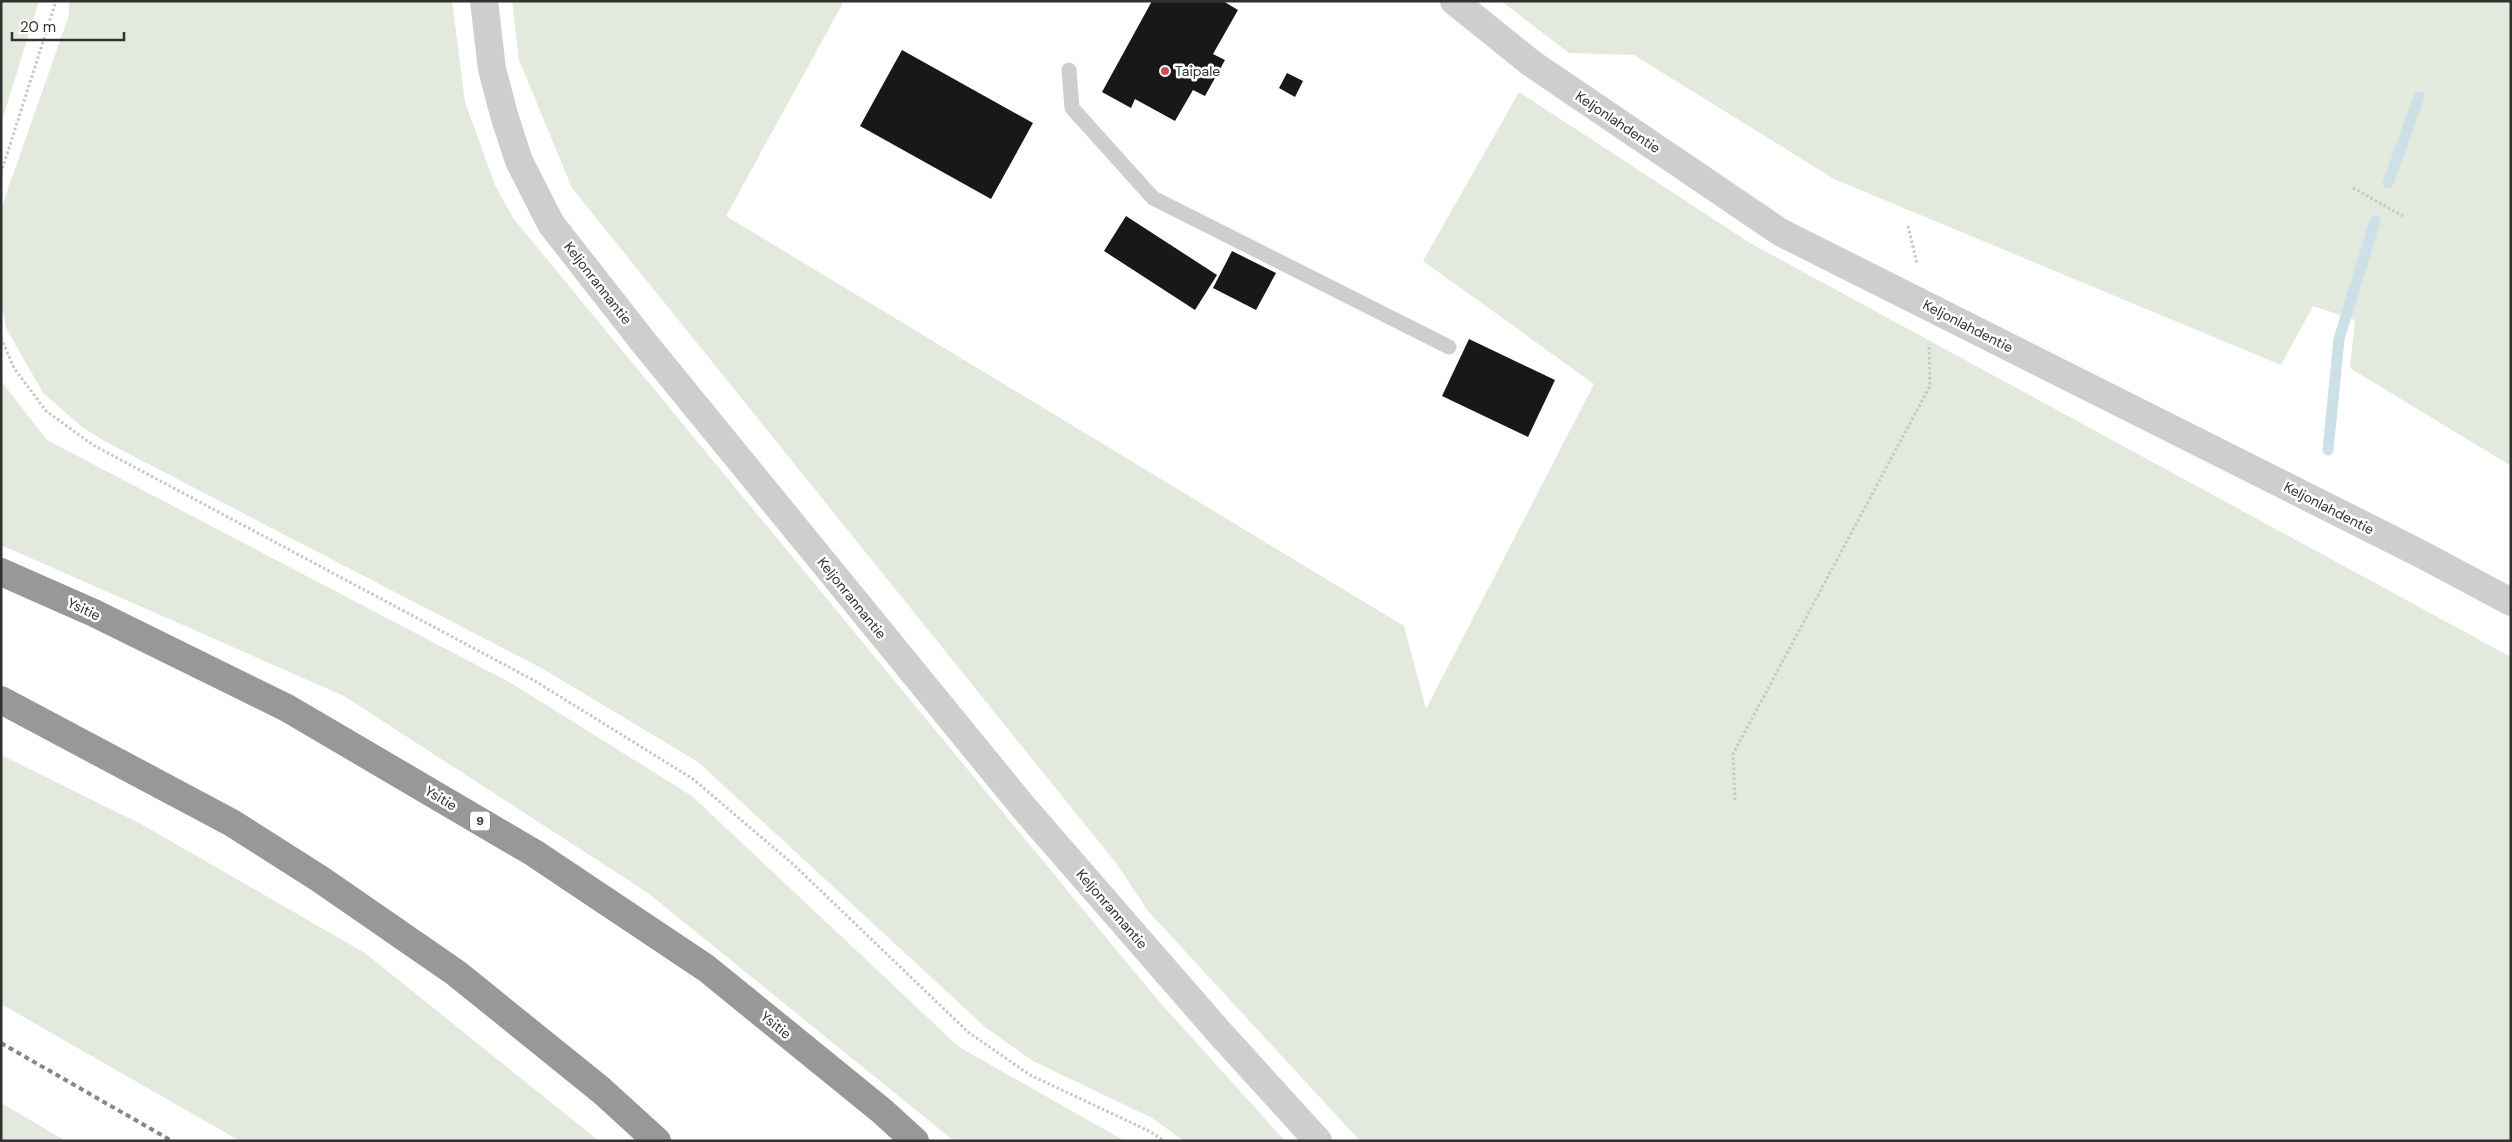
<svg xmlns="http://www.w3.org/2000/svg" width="2512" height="1142" viewBox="0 0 2512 1142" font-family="'DM Sans',sans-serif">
  <rect width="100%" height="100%" fill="#fff"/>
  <g fill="#e4e9de">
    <path d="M1,1H39L1,124Z"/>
    <path d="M69,1H452L465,102L495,185L513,218L1156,998L1285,1141H1184L1152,1118L1033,1061L985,1027L698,762L543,669L106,442L82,427L43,393L6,328L1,300V209L69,15Z"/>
    <path d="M512,1H844L726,216L1404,626L1426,709L1594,384L1423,261L1519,92L1750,243L2511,657V1141H1360L1148,911L1116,863L572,188L519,60Z"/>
    <path d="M1501,1H2511V466L2350,368L2355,320L2313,306L2281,365L1834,179L1634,55L1569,53Z"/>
    <path d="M1,381L47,440L511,683L692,796L959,1047L1125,1141H954L648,893L344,696L1,545Z"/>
    <path d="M1,755L141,824L365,953L599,1141H240L1,1004Z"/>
    <path d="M1,1103L66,1141H1Z"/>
  </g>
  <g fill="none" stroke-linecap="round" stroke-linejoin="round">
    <g stroke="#cddfe7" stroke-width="11">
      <path d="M2388,183L2419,97"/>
      <path d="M2328,450L2339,339L2375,221"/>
    </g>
  </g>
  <g fill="#181818">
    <path d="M1152,1H1223L1238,10L1213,54L1225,60L1205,96L1193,90L1175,121L1135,99L1131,108L1102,92Z"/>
    <path d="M902,50L1033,123L991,199L860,126Z"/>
    <path d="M1287,73L1303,81L1295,97L1279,88Z"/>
    <path d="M1126,216L1217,275L1195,310L1104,251Z"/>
    <path d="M1232,251L1276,273L1256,310L1213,288Z"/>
    <path d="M1469,339L1555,380L1528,437L1442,396Z"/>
  </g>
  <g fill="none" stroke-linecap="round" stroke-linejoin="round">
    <g stroke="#c8c8c8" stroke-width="3" stroke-dasharray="2.5 2.5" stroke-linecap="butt">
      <path d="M1,173L56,1"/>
      <path d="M2353,188L2403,216"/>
      <path d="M1908,226L1917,264"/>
      <path d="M1,338L14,368L46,411L93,445L535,681L693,779L794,865L968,1032L1030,1075L1151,1132L1164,1141"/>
      <path d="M1735,800L1733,754L1930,386L1929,344"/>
    </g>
    <path stroke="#cecece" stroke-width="15" d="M1069,70L1072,108L1153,198L1449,347"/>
    <path stroke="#cecece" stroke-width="28" d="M1454,1L1531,63L1780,232L2421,554L2511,602"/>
    <path stroke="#cecece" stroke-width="28" d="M484,1L492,69L504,115L519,161L551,224L645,344L1024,808L1218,1031L1318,1141"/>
    <g stroke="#989898" stroke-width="28">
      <path d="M1,572L94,613L287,708L534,853L706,968L882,1111L915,1141"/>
      <path d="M1,700L232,823L320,879L456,973L601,1090L657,1141"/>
    </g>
    <path stroke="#868686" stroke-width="4" stroke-dasharray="5 4" stroke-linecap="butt" d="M1,1043L172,1141"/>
  </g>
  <circle fill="#d04b5d" stroke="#fff" stroke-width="2" cx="1165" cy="71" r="5"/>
  <g text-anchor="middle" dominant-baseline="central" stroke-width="5" stroke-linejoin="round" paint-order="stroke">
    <rect fill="#fff" stroke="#6f6f6f" stroke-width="1" x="470" y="811.5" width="20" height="19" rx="4"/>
    <g font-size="12" font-weight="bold" fill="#313131">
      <text x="480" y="821">9</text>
    </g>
    <g font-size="14" fill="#313131" stroke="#fff" text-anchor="start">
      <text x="1175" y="71">Taipale</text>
    </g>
    <g font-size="14" fill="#313131" stroke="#fff">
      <text transform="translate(1618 122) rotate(34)">Keljonlahdentie</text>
      <text transform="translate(598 283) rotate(52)">Keljonrannantie</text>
      <text transform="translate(1968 326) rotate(27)">Keljonlahdentie</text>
      <text transform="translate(2329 508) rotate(27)">Keljonlahdentie</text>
      <text transform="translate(852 598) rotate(51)">Keljonrannantie</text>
      <text transform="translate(84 609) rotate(25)">Ysitie</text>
      <text transform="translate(441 798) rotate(31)">Ysitie</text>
      <text transform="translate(1112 909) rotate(49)">Keljonrannantie</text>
      <text transform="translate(776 1025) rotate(39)">Ysitie</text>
    </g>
  </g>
  <rect width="2512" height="1142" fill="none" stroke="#313131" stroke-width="5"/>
  <path d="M12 32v8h112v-8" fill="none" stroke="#313131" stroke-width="2.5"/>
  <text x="20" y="32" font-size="15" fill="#313131" stroke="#ffffff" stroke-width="4" paint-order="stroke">20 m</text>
</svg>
